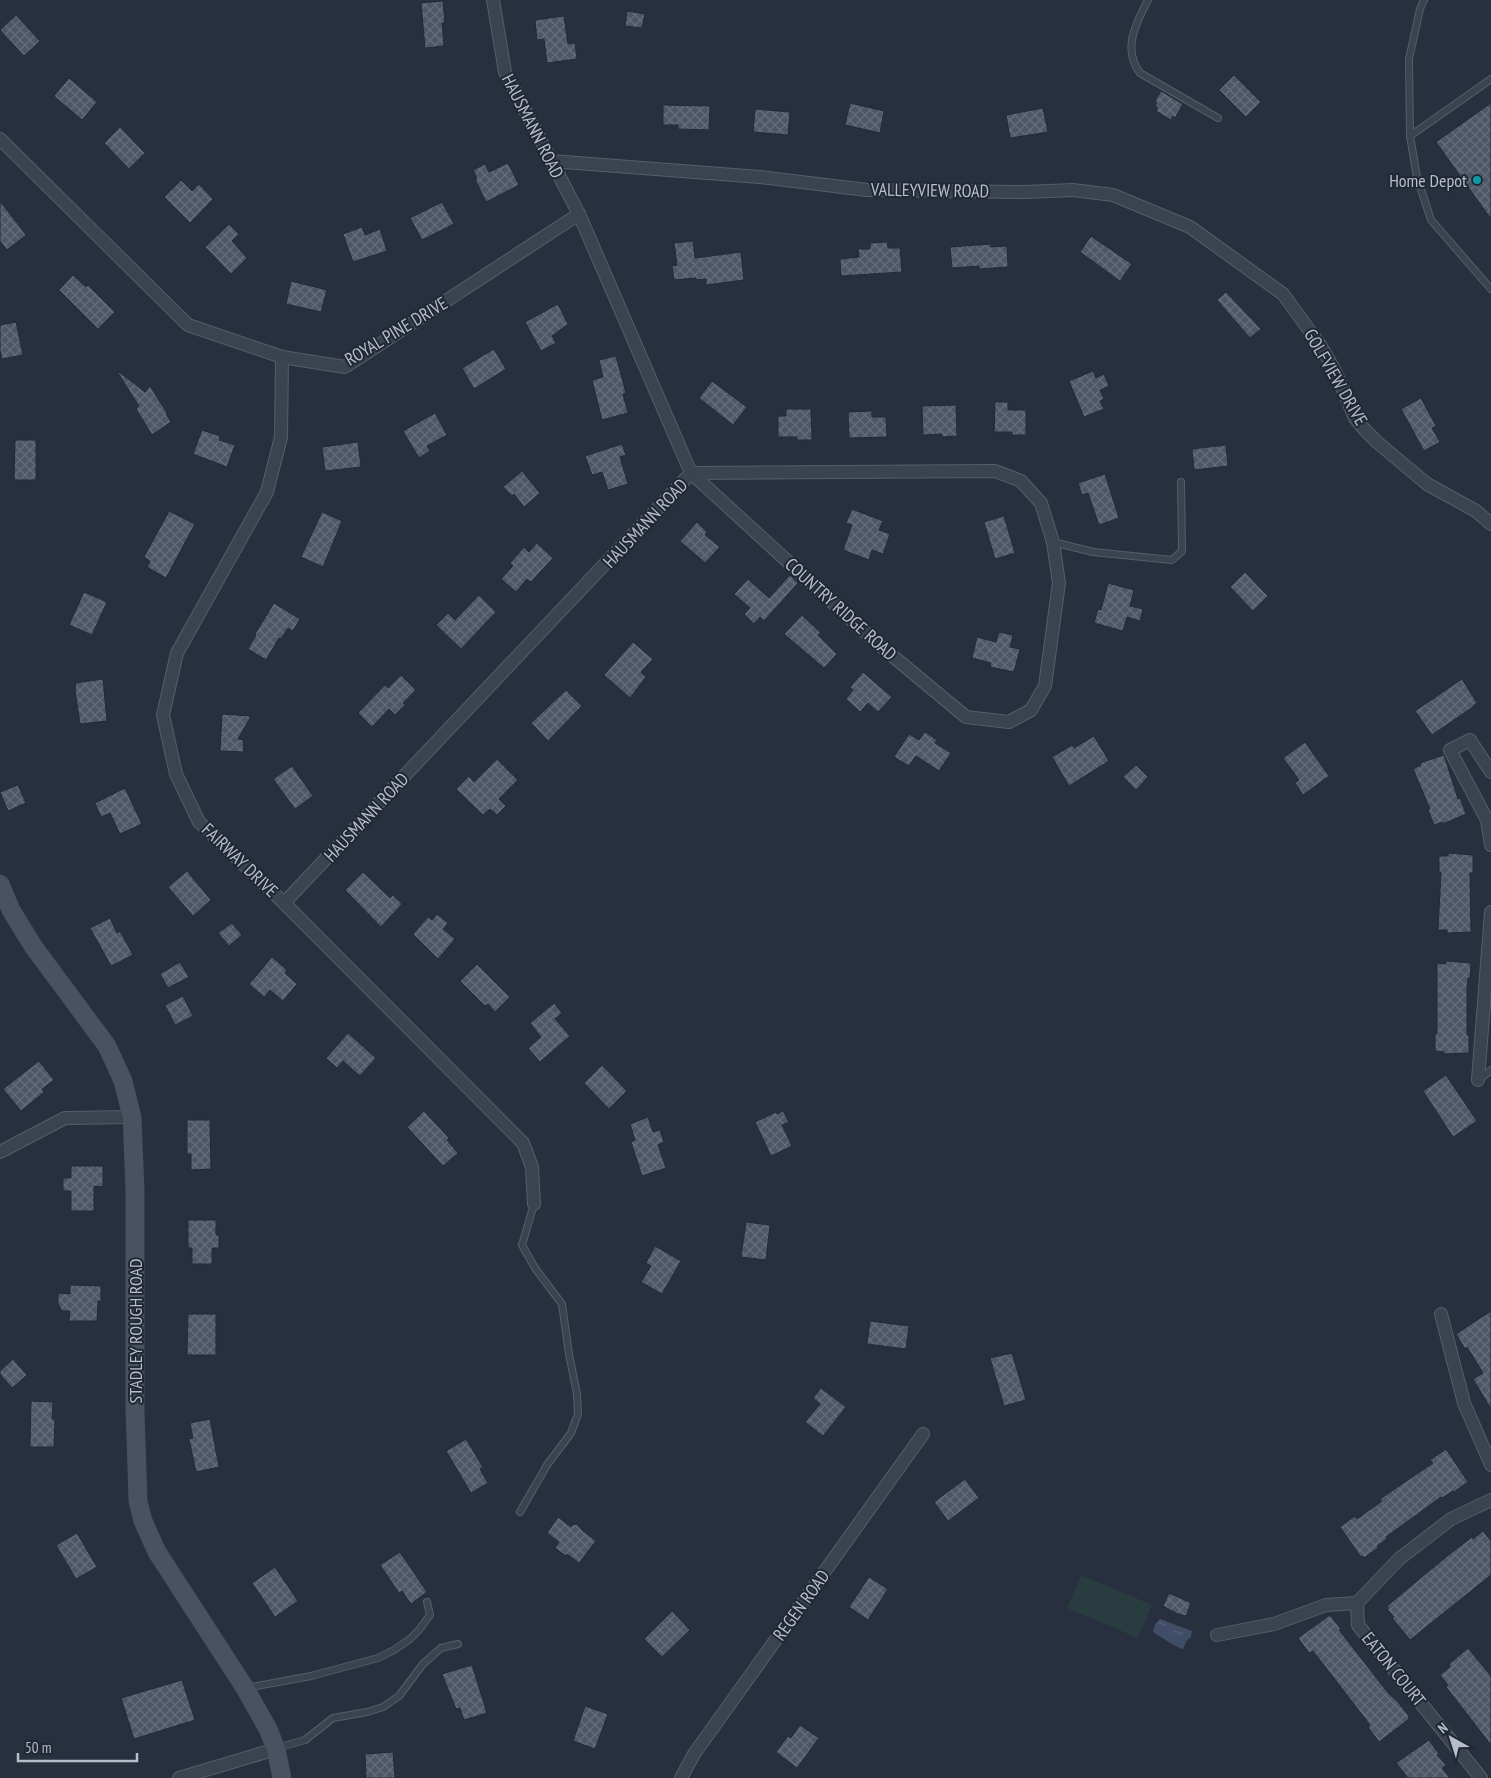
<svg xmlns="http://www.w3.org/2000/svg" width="1491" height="1778" viewBox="0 0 1491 1778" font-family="'PT Sans Narrow',sans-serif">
  <defs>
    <pattern id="water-ripples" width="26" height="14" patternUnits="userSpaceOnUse" patternTransform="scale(1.25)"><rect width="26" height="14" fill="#3f4d66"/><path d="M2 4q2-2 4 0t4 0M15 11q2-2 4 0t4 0" fill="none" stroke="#59657b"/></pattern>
    <pattern id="building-cross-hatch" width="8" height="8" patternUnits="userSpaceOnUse" patternTransform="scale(1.25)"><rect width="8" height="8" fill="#4e5767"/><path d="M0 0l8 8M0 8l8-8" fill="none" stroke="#656d7b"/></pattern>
  </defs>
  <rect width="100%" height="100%" fill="#28303f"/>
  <path fill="#293c40" d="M1081,1575L1152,1605L1138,1638L1067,1608Z"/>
  <path fill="url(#water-ripples)" d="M1160,1619L1192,1631L1191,1637L1187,1640L1183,1649C1178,1648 1159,1636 1153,1632L1155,1625Z"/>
  <g fill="url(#building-cross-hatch)" stroke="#222a36">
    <path d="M443,1L445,23H442L444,46L425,48L421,3Z"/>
    <path d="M627,11L645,14L642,28L625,26Z"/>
    <path d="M16,15L40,41L24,56L0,30Z"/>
    <path d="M564,16L568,44L575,43L577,59L547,63L544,39L537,40L535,20Z"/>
    <path d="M1234,75L1261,102L1246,117L1219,90Z"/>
    <path d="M69,78L97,102L82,120L54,96Z"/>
    <path d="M1161,91L1183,104L1175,118L1173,116L1171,120L1156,111L1158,108L1155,106L1157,103L1155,101Z"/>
    <path d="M850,103L884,111L880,133L845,125Z"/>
    <path d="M1491,103V219L1436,142Z"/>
    <path d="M663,105L710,106L709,130L678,129V125H663Z"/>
    <path d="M1043,108L1048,132L1010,138L1006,115Z"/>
    <path d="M755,109L790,112L788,135L753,132Z"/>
    <path d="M120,127L145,153L129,169L104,143Z"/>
    <path d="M508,163L519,185L486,202L475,179L477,178L473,170L485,164L489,172Z"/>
    <path d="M181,180L192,191L199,184L213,199L190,223L164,197Z"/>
    <path d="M0,201L26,235L7,250L0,241Z"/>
    <path d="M442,202L454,224L422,240L410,218Z"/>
    <path d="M229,224L239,234L232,241L247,258L231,274L205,247Z"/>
    <path d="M362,227L365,235L380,229L387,251L353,262L343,234Z"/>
    <path d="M1091,236L1132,264L1120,281L1080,252Z"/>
    <path d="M693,241L695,258L741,252L744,280L706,285V279L696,280V278L674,280L672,266L677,265L674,243Z"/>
    <path d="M887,242L888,248H900L902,272L841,276L840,259L859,257L858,249H870V243Z"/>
    <path d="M991,244V247L1007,246L1008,267L979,269V266L952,268L950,247Z"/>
    <path d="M73,275L86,287L88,285L115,312L98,329L59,290Z"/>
    <path d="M291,281L327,290L321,312L286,304Z"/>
    <path d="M1226,292L1261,329L1250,338L1217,300Z"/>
    <path d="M558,304L568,324L552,336L556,343L541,351L525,322Z"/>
    <path d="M16,322L23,355L2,359L0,350V325Z"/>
    <path d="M494,349L506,369L474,389L462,368Z"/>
    <path d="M616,356L626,393L623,394L628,413L602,420L592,380L603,377L599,360Z"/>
    <path d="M1093,371L1096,378L1104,374L1109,386L1100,390L1104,399L1100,401L1104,409L1084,417L1069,381Z"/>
    <path d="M119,372L145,392L150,386L167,413L166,414L171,422L152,435L136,409L139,406L118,373Z"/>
    <path d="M712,381L747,407L733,425L699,398Z"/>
    <path d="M1421,398L1436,426L1432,428L1440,442L1424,451L1401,409Z"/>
    <path d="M995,402H1008V410H1026V435H1012V432H994Z"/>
    <path d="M956,405L957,436L942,437V434L923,435L922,406Z"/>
    <path d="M786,409H811L812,440H797V437H778V416H786Z"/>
    <path d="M872,411V417H886L887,437L849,438L848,412Z"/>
    <path d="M435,413L447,435L427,446L430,451L419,458L403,431Z"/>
    <path d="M202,430L220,436L219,440L235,445L227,467L193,454Z"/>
    <path d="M15,440H36V480H14Z"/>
    <path d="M358,442L361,467L325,471L322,447Z"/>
    <path d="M622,444L626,455L620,457L628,484L608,490L602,472L592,475L585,456Z"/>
    <path d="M1226,445L1228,466L1194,470L1192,449Z"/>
    <path d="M522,471L540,493L524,507L514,494L512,496L503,487Z"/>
    <path d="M1105,474L1119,518L1099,525L1088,493L1082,495L1078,483Z"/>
    <path d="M852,509L883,521L879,530L890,534L883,554L872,550L869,560L843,550L852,525L846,523Z"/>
    <path d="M169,511L195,524L166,578L147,567L150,561L144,557Z"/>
    <path d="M322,512L342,521L323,567L301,557Z"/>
    <path d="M1004,516L1015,553L995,559L984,522Z"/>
    <path d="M697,522L707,532L705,535L720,547L705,563L680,541Z"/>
    <path d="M537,543L553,558L531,582L527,579L516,592L501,579L513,566L510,563L524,547L529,552Z"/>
    <path d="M1245,572L1268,596L1253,611L1230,587Z"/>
    <path d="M790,575L798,583L764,621L760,617L754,624L744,614L750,608L734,594L748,579L769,598Z"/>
    <path d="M1108,583L1134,590L1130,606L1143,609L1140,621L1127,617L1123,631L1094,623L1098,609L1101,610Z"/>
    <path d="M84,592L107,602L92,635L69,625Z"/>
    <path d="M479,595L496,612L461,649L436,625L448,613L455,620Z"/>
    <path d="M274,603L300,619L293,631L288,628L281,639L279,638L266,660L248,649L256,635L255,634Z"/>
    <path d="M802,615L821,633L818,635L837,654L824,668L784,634Z"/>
    <path d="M999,632L1013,635L1010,647L1020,649L1014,672L990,667L991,663L972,658L977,637L996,642Z"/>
    <path d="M633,642L653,659L641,672L646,677L630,698L604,675Z"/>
    <path d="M863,672L892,697L878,712L868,703L860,712L846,699L853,690L850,687Z"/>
    <path d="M401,675L416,690L403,703L405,705L395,715L389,709L372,727L358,713L385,685L388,688Z"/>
    <path d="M103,679L107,721L80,724L75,690L76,683Z"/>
    <path d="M1462,679L1477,703L1473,706V707L1432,735L1415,711Z"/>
    <path d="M566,690L582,706L548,741L531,723Z"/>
    <path d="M222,714L251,716L238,739L243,740L244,752L220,751Z"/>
    <path d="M925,732L937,740L935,743L951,753L939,771L916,756L909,766L894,757L909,734L919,740Z"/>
    <path d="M1094,736L1109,761L1069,786L1052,757L1072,745L1074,748Z"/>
    <path d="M1305,742L1329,776L1303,795L1295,783L1299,780L1283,758Z"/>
    <path d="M1444,755L1458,799L1460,798L1466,814L1443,824V822L1434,825L1428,810L1430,809L1413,769L1421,765L1420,763Z"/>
    <path d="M497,759L518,780L499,799L506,806L497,815L490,809L483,815L456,789L469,776L474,782Z"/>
    <path d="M1136,765L1148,777L1136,790L1123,777Z"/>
    <path d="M292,766L313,796L295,809L273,779Z"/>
    <path d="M18,785L26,803L8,811L0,792Z"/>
    <path d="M125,788L142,824L120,834L110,813L101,817L95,803Z"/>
    <path d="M1448,853L1473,855V873H1470L1471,932L1447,933V930H1438L1441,872H1439V856H1448Z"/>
    <path d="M187,871L211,900L193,916L168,887Z"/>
    <path d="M363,872L390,898L393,895L402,904L381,927L345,890Z"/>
    <path d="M437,914L448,923L443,929L455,939L438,959L413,934L428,917L432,920Z"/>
    <path d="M110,918L117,933L120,931L133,955L111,966L90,928Z"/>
    <path d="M232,923L242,935L229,946L218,933Z"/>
    <path d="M272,957L287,970L285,973L297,984L283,1001L270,990L264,997L249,984Z"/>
    <path d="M1446,961L1471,963L1470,978H1468L1467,988V1035H1469V1053L1444,1054V1052L1435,1051V1034H1437V963L1446,964Z"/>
    <path d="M180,962L189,977L168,988L160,974Z"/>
    <path d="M477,964L510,997L495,1012L488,1004L485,1006L460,981Z"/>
    <path d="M183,996L193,1016L175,1025L165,1005Z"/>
    <path d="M554,1003L562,1013L555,1019L570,1036L540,1062L528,1048L541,1037L530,1023Z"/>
    <path d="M348,1033L376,1058L360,1076L343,1061L337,1068L326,1058Z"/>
    <path d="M39,1061L54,1080L42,1089L44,1092L21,1111L3,1089Z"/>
    <path d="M602,1065L627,1091L609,1109L584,1083Z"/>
    <path d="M1446,1075L1477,1121L1453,1137L1423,1091Z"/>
    <path d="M424,1111L449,1138L447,1140L458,1153L443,1166L407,1127Z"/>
    <path d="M783,1111L789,1122L782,1125L792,1146L771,1156L755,1122L776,1112L777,1114Z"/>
    <path d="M648,1117L653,1132L660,1130L664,1142L658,1145L666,1168L642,1176L631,1142L635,1140L630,1124Z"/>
    <path d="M187,1120H210L211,1169L191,1170V1154H187Z"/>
    <path d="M71,1166H103V1187L94,1186V1211H71V1191H63V1178H71Z"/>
    <path d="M188,1220H216V1235H219V1248H212V1264H192V1248H188Z"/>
    <path d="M746,1222L770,1225L766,1260L741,1257Z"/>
    <path d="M655,1246L681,1261L662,1294L641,1282L651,1266L646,1263Z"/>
    <path d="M70,1285L101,1286V1301H98L97,1321H69L70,1311H62L58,1304V1293L70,1294Z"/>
    <path d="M1491,1311V1409L1473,1379L1483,1373L1467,1347L1465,1349L1456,1334Z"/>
    <path d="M188,1314H216V1355H187Z"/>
    <path d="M870,1321L909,1326L906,1349L867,1344Z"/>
    <path d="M1012,1353L1026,1400L1004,1406L990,1358Z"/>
    <path d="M13,1359L27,1375L12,1388L0,1374V1371Z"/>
    <path d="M821,1388L846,1407L823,1436L805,1422L820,1404L813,1398Z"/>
    <path d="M31,1401L53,1402L52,1419H55L54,1447H30Z"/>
    <path d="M210,1419L219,1467L196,1472L189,1439L193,1438L190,1423Z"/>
    <path d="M466,1439L483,1467L480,1469L488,1483L471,1493L446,1451Z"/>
    <path d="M1446,1449L1468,1482L1454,1492L1453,1491L1442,1498L1441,1497L1386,1537L1387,1539L1377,1546L1378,1548L1372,1552L1364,1558L1363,1556L1361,1557L1340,1527L1355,1516L1357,1519L1382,1501L1380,1499L1433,1463L1430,1460Z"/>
    <path d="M965,1479L979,1498L948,1521L934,1502Z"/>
    <path d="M558,1517L571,1527L572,1525L577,1524L582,1530L596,1541L579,1563L567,1554L566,1556L555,1548L559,1542L547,1533Z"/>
    <path d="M1483,1531L1491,1541V1575L1410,1640L1392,1618L1394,1617L1387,1609L1389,1608L1387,1606L1446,1557L1472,1537L1473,1539Z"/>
    <path d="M77,1533L97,1567L76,1579L56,1545Z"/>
    <path d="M400,1552L427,1592L411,1604L402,1591L399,1593L380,1565Z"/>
    <path d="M275,1567L298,1601L275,1617L252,1583Z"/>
    <path d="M869,1577L888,1589L868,1620L849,1607Z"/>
    <path d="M1169,1593L1191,1603L1186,1616L1178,1614L1163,1606Z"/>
    <path d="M672,1611L690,1630L662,1657L644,1639Z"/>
    <path d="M1330,1615L1341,1629L1339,1630L1389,1694L1397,1701L1409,1716L1408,1717L1409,1719L1379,1742L1368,1727L1370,1725L1313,1651L1309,1653L1298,1638Z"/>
    <path d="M1468,1648L1491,1676V1745L1446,1687L1448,1685L1440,1675L1450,1667L1449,1664Z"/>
    <path d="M472,1665L487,1713L464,1720L460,1708L456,1709L442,1674Z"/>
    <path d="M182,1680L195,1720L134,1739L121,1698Z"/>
    <path d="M585,1706L608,1714L595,1749L573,1741Z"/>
    <path d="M800,1725L819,1738L797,1768L776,1752L788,1736L791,1738Z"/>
    <path d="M1429,1740L1439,1754L1437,1755L1446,1765L1442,1768L1450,1778H1408L1396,1763Z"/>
    <path d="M393,1752L395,1778H366L365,1754Z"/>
  </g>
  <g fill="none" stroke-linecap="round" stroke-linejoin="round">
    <g stroke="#565e69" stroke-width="8">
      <g id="service">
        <path d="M1148,0C1136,23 1122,49 1140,73L1218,118"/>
        <path d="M1491,79L1410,136L1417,177L1431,220L1491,289"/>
        <path d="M1410,136L1409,59L1420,9L1424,0"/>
        <path d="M1053,542L1093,552L1172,560L1182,551L1181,482"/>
        <path d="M1479,1080L1491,1070"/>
        <path d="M520,1512L547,1465L571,1433L578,1414L577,1394L569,1354L562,1304L535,1268L522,1245L534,1204"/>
        <path d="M246,1688L311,1676L378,1658L394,1650L410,1639L419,1630L430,1615L427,1602"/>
        <path d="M277,1748L305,1740L333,1718L367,1712L383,1707L399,1696L423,1664L441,1648L458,1644"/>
      </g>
    </g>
    <g stroke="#565e69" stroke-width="14">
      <g id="minor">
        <path d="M0,139L188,325L282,357L345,367L579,214"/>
        <path d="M551,161L760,177L867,190L1025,192L1073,190L1113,195L1190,227L1283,294L1320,345L1335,371L1355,418L1365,430L1377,442L1427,484L1476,511L1491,524"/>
        <path d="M282,357L281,437L267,492L177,653L163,715L176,774L199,822L284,903L523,1143L532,1167L534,1204"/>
        <path d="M995,471L1021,481L1041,503L1053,542L1059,583L1045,686L1031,710L1009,722L966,717L877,643L691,473Z"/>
        <path d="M1491,772L1470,740L1450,750L1487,820L1491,845"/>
        <path d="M284,903L691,473L579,214L505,72L493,0"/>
        <path d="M1478,1080L1491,912"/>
        <path d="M0,1152L65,1118L132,1117"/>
        <path d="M1441,1314L1464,1403L1491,1465"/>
        <path d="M1357,1603L1399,1559L1451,1519L1491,1500"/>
        <path d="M1217,1635L1274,1624L1326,1605L1357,1603L1358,1625L1481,1778"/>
        <path d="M179,1778L276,1749"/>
        <path d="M681,1778L694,1754L923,1434"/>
      </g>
    </g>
    <g stroke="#454c58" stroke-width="19">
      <path id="secondary" d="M0,884L11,910L33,946L107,1046L123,1081L132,1117L135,1190V1410L138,1501L143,1521L157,1552L245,1688L268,1729L276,1749L282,1778"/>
    </g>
    <use href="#service" stroke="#3b434f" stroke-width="6"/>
    <use href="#minor" stroke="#3b434f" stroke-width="12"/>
    <use href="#secondary" stroke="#4a5261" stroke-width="18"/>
  </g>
  <circle fill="#0f9aa8" stroke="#202834" stroke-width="2" cx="1477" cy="180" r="5"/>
  <g text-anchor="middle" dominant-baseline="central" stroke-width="4" stroke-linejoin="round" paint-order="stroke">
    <g font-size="18" fill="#b8bec9" stroke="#202834">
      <text transform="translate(533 126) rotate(63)">HAUSMANN ROAD</text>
      <text transform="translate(930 190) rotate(1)">VALLEYVIEW ROAD</text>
      <text transform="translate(396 331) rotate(-31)">ROYAL PINE DRIVE</text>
      <text transform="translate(1336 377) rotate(60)">GOLFVIEW DRIVE</text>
      <text transform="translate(645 523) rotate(-47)">HAUSMANN ROAD</text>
      <text transform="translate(841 609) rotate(42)">COUNTRY RIDGE ROAD</text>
      <text transform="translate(366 817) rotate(-47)">HAUSMANN ROAD</text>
      <text transform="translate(240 860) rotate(44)">FAIRWAY DRIVE</text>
      <text transform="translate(135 1331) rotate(-90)">STADLEY ROUGH ROAD</text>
      <text transform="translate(801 1605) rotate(-54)">REGEN ROAD</text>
      <text transform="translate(1394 1669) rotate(51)">EATON COURT</text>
    </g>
    <g font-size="18" fill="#b8bec9" stroke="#202834" text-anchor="end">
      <text x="1467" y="180">Home Depot</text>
    </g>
  </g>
  <g transform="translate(1451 1738) rotate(321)" stroke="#202834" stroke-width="4" paint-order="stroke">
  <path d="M0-4L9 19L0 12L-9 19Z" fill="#b8bec9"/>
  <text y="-8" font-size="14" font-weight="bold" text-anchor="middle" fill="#b8bec9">N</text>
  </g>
  <path d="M18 1753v8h119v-8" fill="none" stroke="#b8bec9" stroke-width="2.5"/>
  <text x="25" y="1753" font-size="15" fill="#b8bec9" stroke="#202834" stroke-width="4" paint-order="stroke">50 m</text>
</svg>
